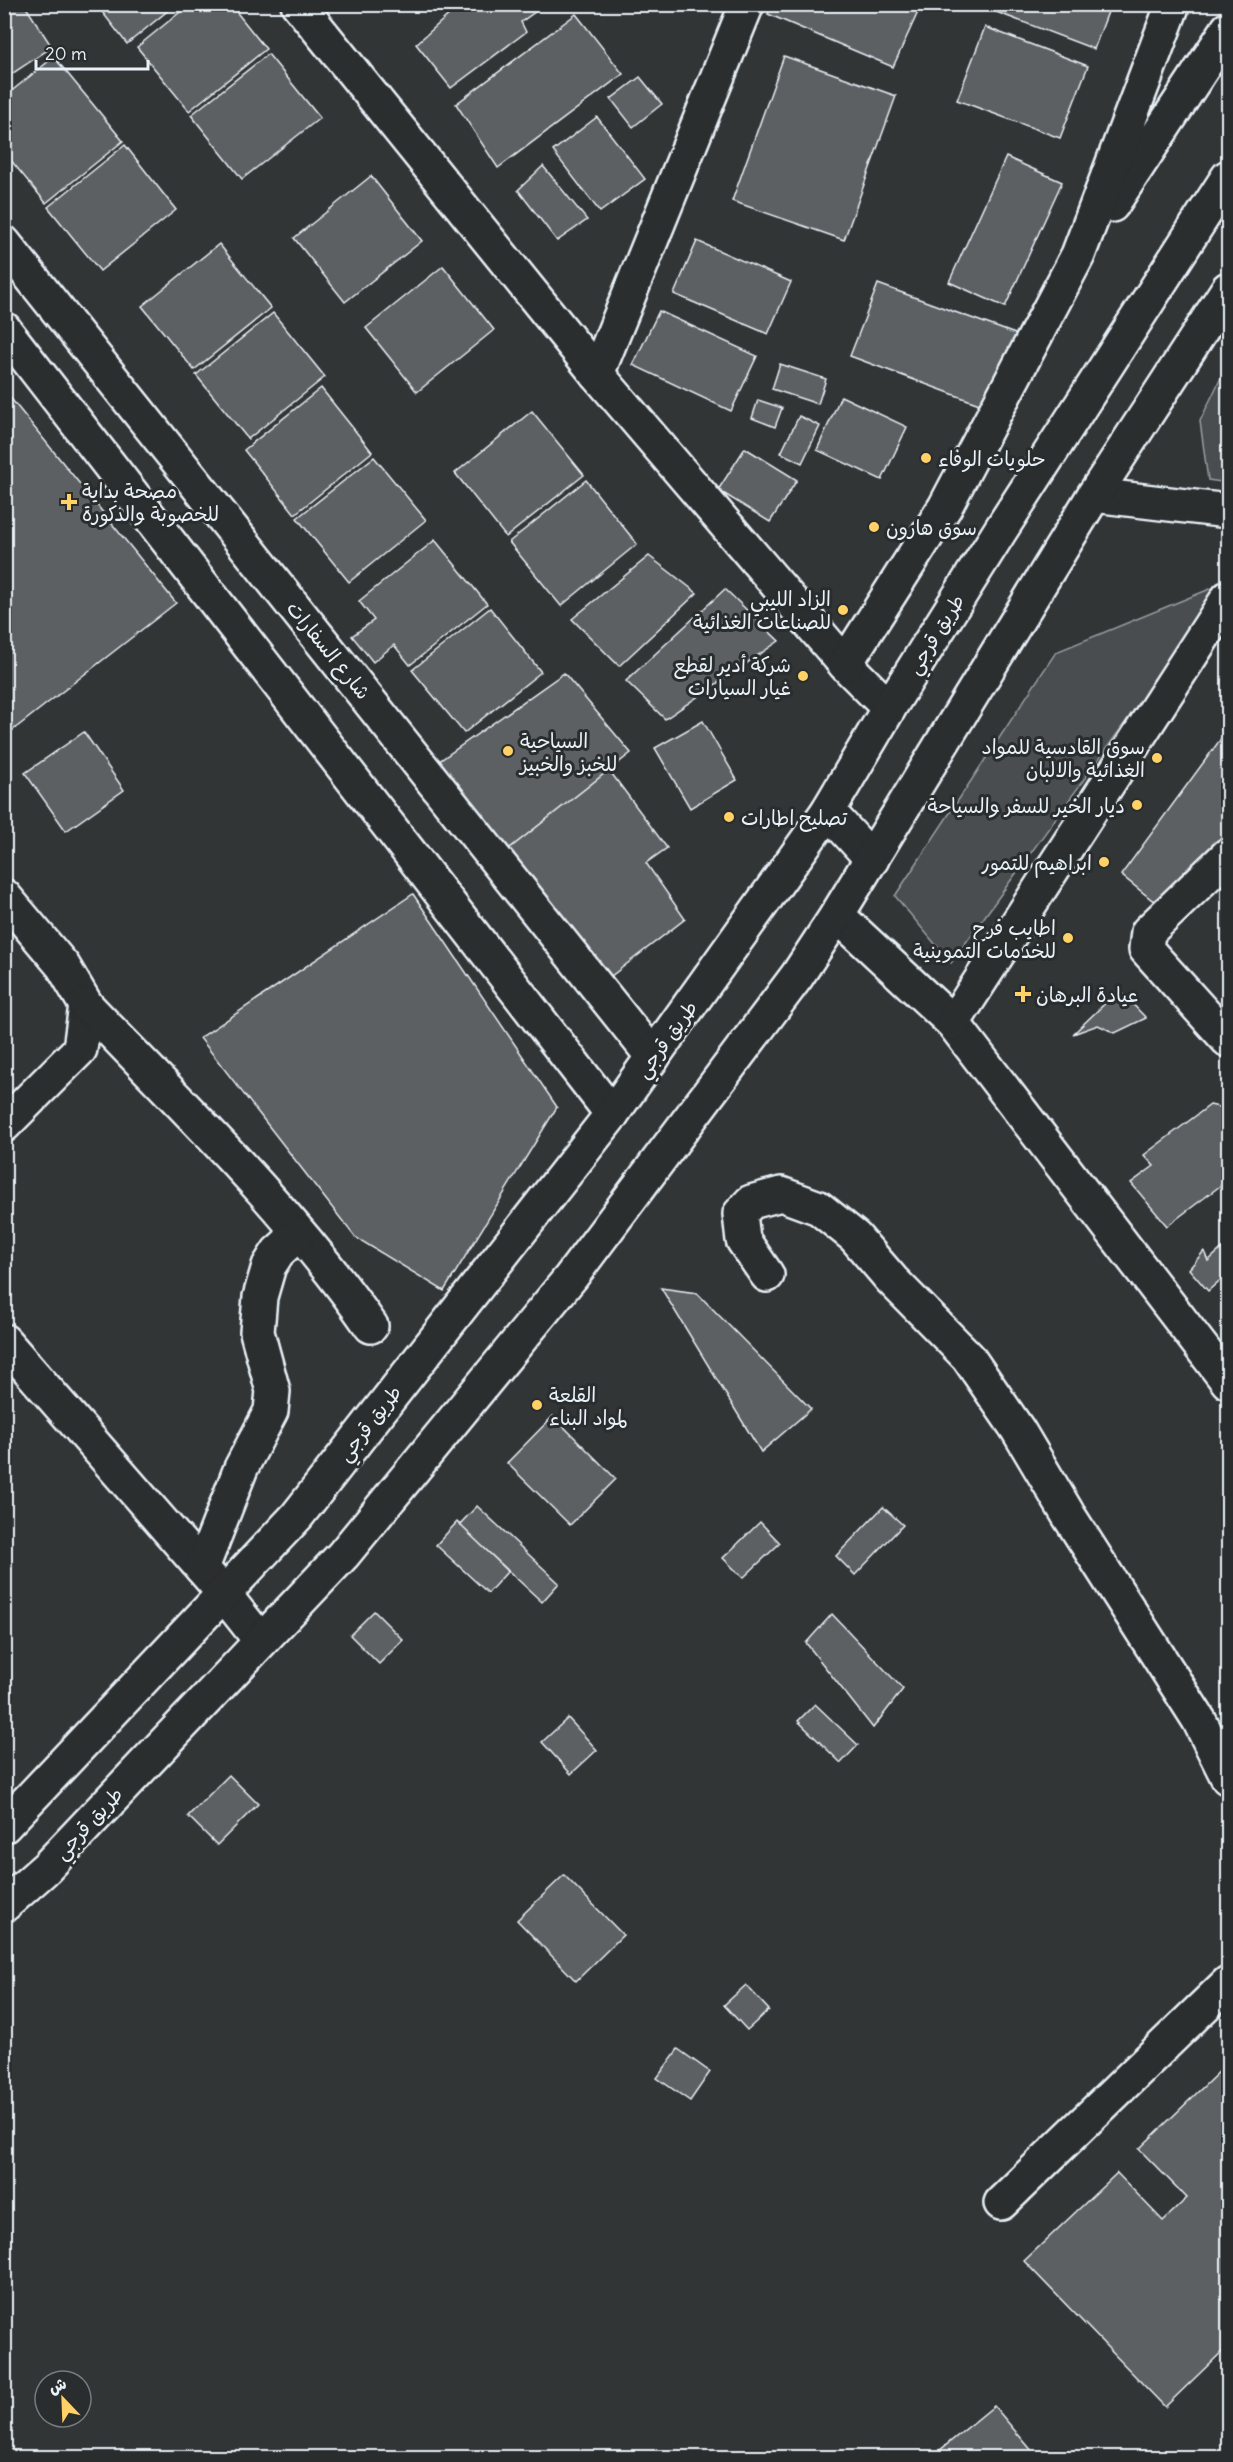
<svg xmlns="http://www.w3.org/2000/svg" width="1233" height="2462" viewBox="0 0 1233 2462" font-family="Delius,'Playpen Sans Arabic',sans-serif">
  <rect width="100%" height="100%" fill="#323536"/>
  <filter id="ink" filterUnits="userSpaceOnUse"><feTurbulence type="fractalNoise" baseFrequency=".0167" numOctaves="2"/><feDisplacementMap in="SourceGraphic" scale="12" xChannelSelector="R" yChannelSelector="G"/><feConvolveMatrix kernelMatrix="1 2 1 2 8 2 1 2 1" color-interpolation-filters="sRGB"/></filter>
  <g filter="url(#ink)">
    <g fill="#494d4f" stroke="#989fa4" stroke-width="1.5">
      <path d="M1228,363V483L1208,480L1200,421Z"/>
      <path d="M1227,582L951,963L895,896L1056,652Z"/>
    </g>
    <g fill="#5c6063" stroke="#e8f1f8" stroke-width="1.5">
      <path d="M4,4H24L52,47L4,79Z"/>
      <path d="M96,4H176L127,44Z"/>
      <path d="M190,4H230L266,49L189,111L137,47Z"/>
      <path d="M461,4H546L521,22L526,32L451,88L416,44Z"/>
      <path d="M772,4H899L918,12L893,67L768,14Z"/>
      <path d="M993,4H1111L1094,49L991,10Z"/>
      <path d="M576,14L623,74L498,168L456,104Z"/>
      <path d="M985,27L1088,66L1060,138L957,100Z"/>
      <path d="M268,54L320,118L242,179L191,115Z"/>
      <path d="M784,56L896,96L844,240L732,201Z"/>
      <path d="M54,57L123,141L46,203L4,152V97Z"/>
      <path d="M640,77L662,104L633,127L611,99Z"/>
      <path d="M597,117L645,179L600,212L553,151Z"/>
      <path d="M125,145L176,210L100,271L48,207Z"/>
      <path d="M1006,157L1062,182L1005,307L949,282Z"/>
      <path d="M543,166L587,220L557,241L518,190Z"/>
      <path d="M371,176L422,241L345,302L294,238Z"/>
      <path d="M697,241L791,282L768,334L674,294Z"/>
      <path d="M219,244L271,308L194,370L142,306Z"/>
      <path d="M443,266L494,330L417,392L366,328Z"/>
      <path d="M878,284L1018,335L990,408L850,356Z"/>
      <path d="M659,311L757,356L731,411L633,365Z"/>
      <path d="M273,313L325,377L248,439L196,375Z"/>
      <path d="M780,364L826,379L818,404L772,389Z"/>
      <path d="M321,388L372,452L295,514L244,450Z"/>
      <path d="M4,390L176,603L4,737Z"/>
      <path d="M841,396L907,427L882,480L817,450Z"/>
      <path d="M758,400L782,408L775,427L752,418Z"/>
      <path d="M532,411L584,475L506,537L455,473Z"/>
      <path d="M799,416L820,426L802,463L781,453Z"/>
      <path d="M745,448L797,480L770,522L718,490Z"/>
      <path d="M374,457L426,520L349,582L297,518Z"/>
      <path d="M586,480L637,544L561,606L509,542Z"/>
      <path d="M435,540L487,604L410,665L394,645L373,662L352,636L374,620L359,601Z"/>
      <path d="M649,556L697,593L619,666L572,619Z"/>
      <path d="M725,589L779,641L665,719L626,681Z"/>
      <path d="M490,608L541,672L464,733L412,670Z"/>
      <path d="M564,673L631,753L505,852L438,762Z"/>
      <path d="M703,721L737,780L690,808L655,748Z"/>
      <path d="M1228,729V838L1156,903L1121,875Z"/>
      <path d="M84,732L124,790L66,831L25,773Z"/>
      <path d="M609,770L667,848L646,863L685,919L606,980L505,852Z"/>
      <path d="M413,894L557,1107L444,1291L355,1237L200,1038Z"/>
      <path d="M1119,990L1146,1018L1115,1033L1098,1025L1073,1034Z"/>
      <path d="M1210,1105L1228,1109V1129L1225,1141L1228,1145V1180L1167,1226L1131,1183L1154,1166L1144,1155Z"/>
      <path d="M1228,1243V1281L1225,1276L1208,1291L1189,1269L1204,1251L1208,1261Z"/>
      <path d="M661,1288L697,1293L811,1409L761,1452Z"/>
      <path d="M553,1416L616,1479L570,1525L507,1463Z"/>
      <path d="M477,1506L559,1583L542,1602L459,1525Z"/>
      <path d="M883,1507L903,1525L855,1575L836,1556Z"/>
      <path d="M457,1522L508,1571L488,1593L436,1545Z"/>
      <path d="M760,1522L780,1543L743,1578L723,1558Z"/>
      <path d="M374,1611L403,1640L379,1664L350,1635Z"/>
      <path d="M832,1614L903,1689L873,1728L806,1643Z"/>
      <path d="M815,1704L858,1745L841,1763L798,1721Z"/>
      <path d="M568,1718L597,1750L571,1774L542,1742Z"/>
      <path d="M229,1775L258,1804L217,1845L188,1816Z"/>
      <path d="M564,1875L623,1935L576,1981L517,1920Z"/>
      <path d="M746,1985L769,2010L747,2030L724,2005Z"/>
      <path d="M678,2049L710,2072L690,2101L657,2078Z"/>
      <path d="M1228,2063V2346L1165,2407L1024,2261L1117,2173L1163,2221L1187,2198L1139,2149Z"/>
      <path d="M994,2406L1033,2452L1027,2458H944L939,2451Z"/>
    </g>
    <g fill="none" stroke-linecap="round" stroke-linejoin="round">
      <g stroke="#e8f1f8" stroke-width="38">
        <g id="minor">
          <path d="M298,4L597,374L845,664L889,708"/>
          <path d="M1112,205L1228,29"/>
          <path d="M4,243L653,1057"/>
          <path d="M4,329L612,1114"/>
          <path d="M597,374L747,4"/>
          <path d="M845,664L945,507L1078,255L1173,4"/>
          <path d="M1228,855L1148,932L1146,949L1228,1040"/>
          <path d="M4,896L63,966L86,1005L80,1049L4,1125"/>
          <path d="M837,915L953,1023L1228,1382"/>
          <path d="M86,1005C184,1108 290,1209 371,1326"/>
          <path d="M953,1023L1228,598"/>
          <path d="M767,1275L743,1240L740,1214L751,1202L781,1194L819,1208L855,1237L892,1280L968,1357L1018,1430L1069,1516L1199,1720L1228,1778"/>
          <path d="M4,1341L214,1582"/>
          <path d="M202,1568L241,1468L271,1411L273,1391L257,1332L260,1297L269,1266L278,1252L298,1234"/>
          <path d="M1001,2203L1228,1983"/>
        </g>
      </g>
      <g stroke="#e8f1f8" stroke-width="38">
        <path id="major" d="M1094,495L1228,511"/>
      </g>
      <g stroke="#e8f1f8" stroke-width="38">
        <g id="highway">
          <path d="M828,811L872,859"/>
          <path d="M223,1593L261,1641"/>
          <path d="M4,1826L297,1516L612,1114L828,811L889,708L1000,531L1228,177"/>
          <path d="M4,1905L46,1868L343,1555L571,1277L797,976L837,915L1094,495L1228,289"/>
        </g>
      </g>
      <use href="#minor" stroke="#2a2d2e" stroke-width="33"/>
      <use href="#major" stroke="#2a2d2e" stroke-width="33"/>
      <use href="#highway" stroke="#2a2d2e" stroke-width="33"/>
    </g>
  </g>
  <g fill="#ffd166" stroke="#2a2d2e" stroke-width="2">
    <circle cx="926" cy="458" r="6"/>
    <path d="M66 493h6v6h6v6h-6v6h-6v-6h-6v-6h6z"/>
    <circle cx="874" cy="527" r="6"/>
    <circle cx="843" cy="610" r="6"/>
    <circle cx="803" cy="676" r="6"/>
    <circle cx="508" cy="751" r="6"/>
    <circle cx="1157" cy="758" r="6"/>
    <circle cx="1137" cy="805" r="6"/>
    <circle cx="729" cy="817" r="6"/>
    <circle cx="1104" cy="862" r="6"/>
    <circle cx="1068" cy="938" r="6"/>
    <path d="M1020 985h6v6h6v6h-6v6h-6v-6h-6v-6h6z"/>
    <circle cx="537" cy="1405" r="6"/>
  </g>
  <g text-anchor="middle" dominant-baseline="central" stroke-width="6" stroke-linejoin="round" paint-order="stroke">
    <g font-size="20" fill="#e8f1f8" stroke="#2a2d2e" text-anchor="start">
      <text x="938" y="458">حلويات الوفاء</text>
      <text x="82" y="490">مصحة بداية<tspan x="82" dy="23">للخصوبة والدكورة</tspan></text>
      <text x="886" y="527">سوق هارون</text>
      <text x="831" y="598" text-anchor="end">الزاد الليبي<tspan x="831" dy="23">للصناعات الغذائية</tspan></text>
      <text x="791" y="664" text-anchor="end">شركة أدير لقطع<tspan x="791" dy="23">غيار السيارات</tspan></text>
      <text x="520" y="740">السياحية<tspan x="520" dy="23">للخبز والخبيز</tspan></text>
      <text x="1145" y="746" text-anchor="end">سوق القادسية للمواد<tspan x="1145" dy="23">الغذائية والالبان</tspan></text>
      <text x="1125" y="805" text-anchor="end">ديار الخير للسفر والسياحة</text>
      <text x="741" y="817">تصليح اطارات</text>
      <text x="1092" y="862" text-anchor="end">ابراهيم للتمور</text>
      <text x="1056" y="927" text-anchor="end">اطايب فرح<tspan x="1056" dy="23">للخدمات التموينية</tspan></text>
      <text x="1036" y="994">عيادة البرهان</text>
      <text x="549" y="1394">القلعة<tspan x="549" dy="23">لمواد البناء</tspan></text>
    </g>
    <g font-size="20" fill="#e8f1f8" stroke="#2a2d2e">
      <text transform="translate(935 634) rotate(-58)">طريق قرجي</text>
      <text transform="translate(329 650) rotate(51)">شارع السفارات</text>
      <text transform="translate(666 1039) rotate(-54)">طريق قرجي</text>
      <text transform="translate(369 1423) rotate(-52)">طريق قرجي</text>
      <text transform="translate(88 1823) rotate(-47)">طريق قرجي</text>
    </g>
  </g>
  <rect width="1233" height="2462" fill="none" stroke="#2a2d2e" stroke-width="24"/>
  <rect x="12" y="12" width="1209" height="2438" fill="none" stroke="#e8f1f8" stroke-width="2" filter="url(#ink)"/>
  <g transform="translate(63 2399) rotate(337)"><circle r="28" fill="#2a2d2e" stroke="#767b7f" stroke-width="1.5"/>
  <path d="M0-4.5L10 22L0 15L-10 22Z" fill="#ffd166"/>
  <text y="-9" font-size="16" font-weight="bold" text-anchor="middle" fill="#e8f1f8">ش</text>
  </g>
  <path d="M36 60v9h112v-9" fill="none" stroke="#e8f1f8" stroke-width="3"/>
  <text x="45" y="60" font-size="18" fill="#e8f1f8" stroke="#2a2d2e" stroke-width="4.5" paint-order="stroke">20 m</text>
</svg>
